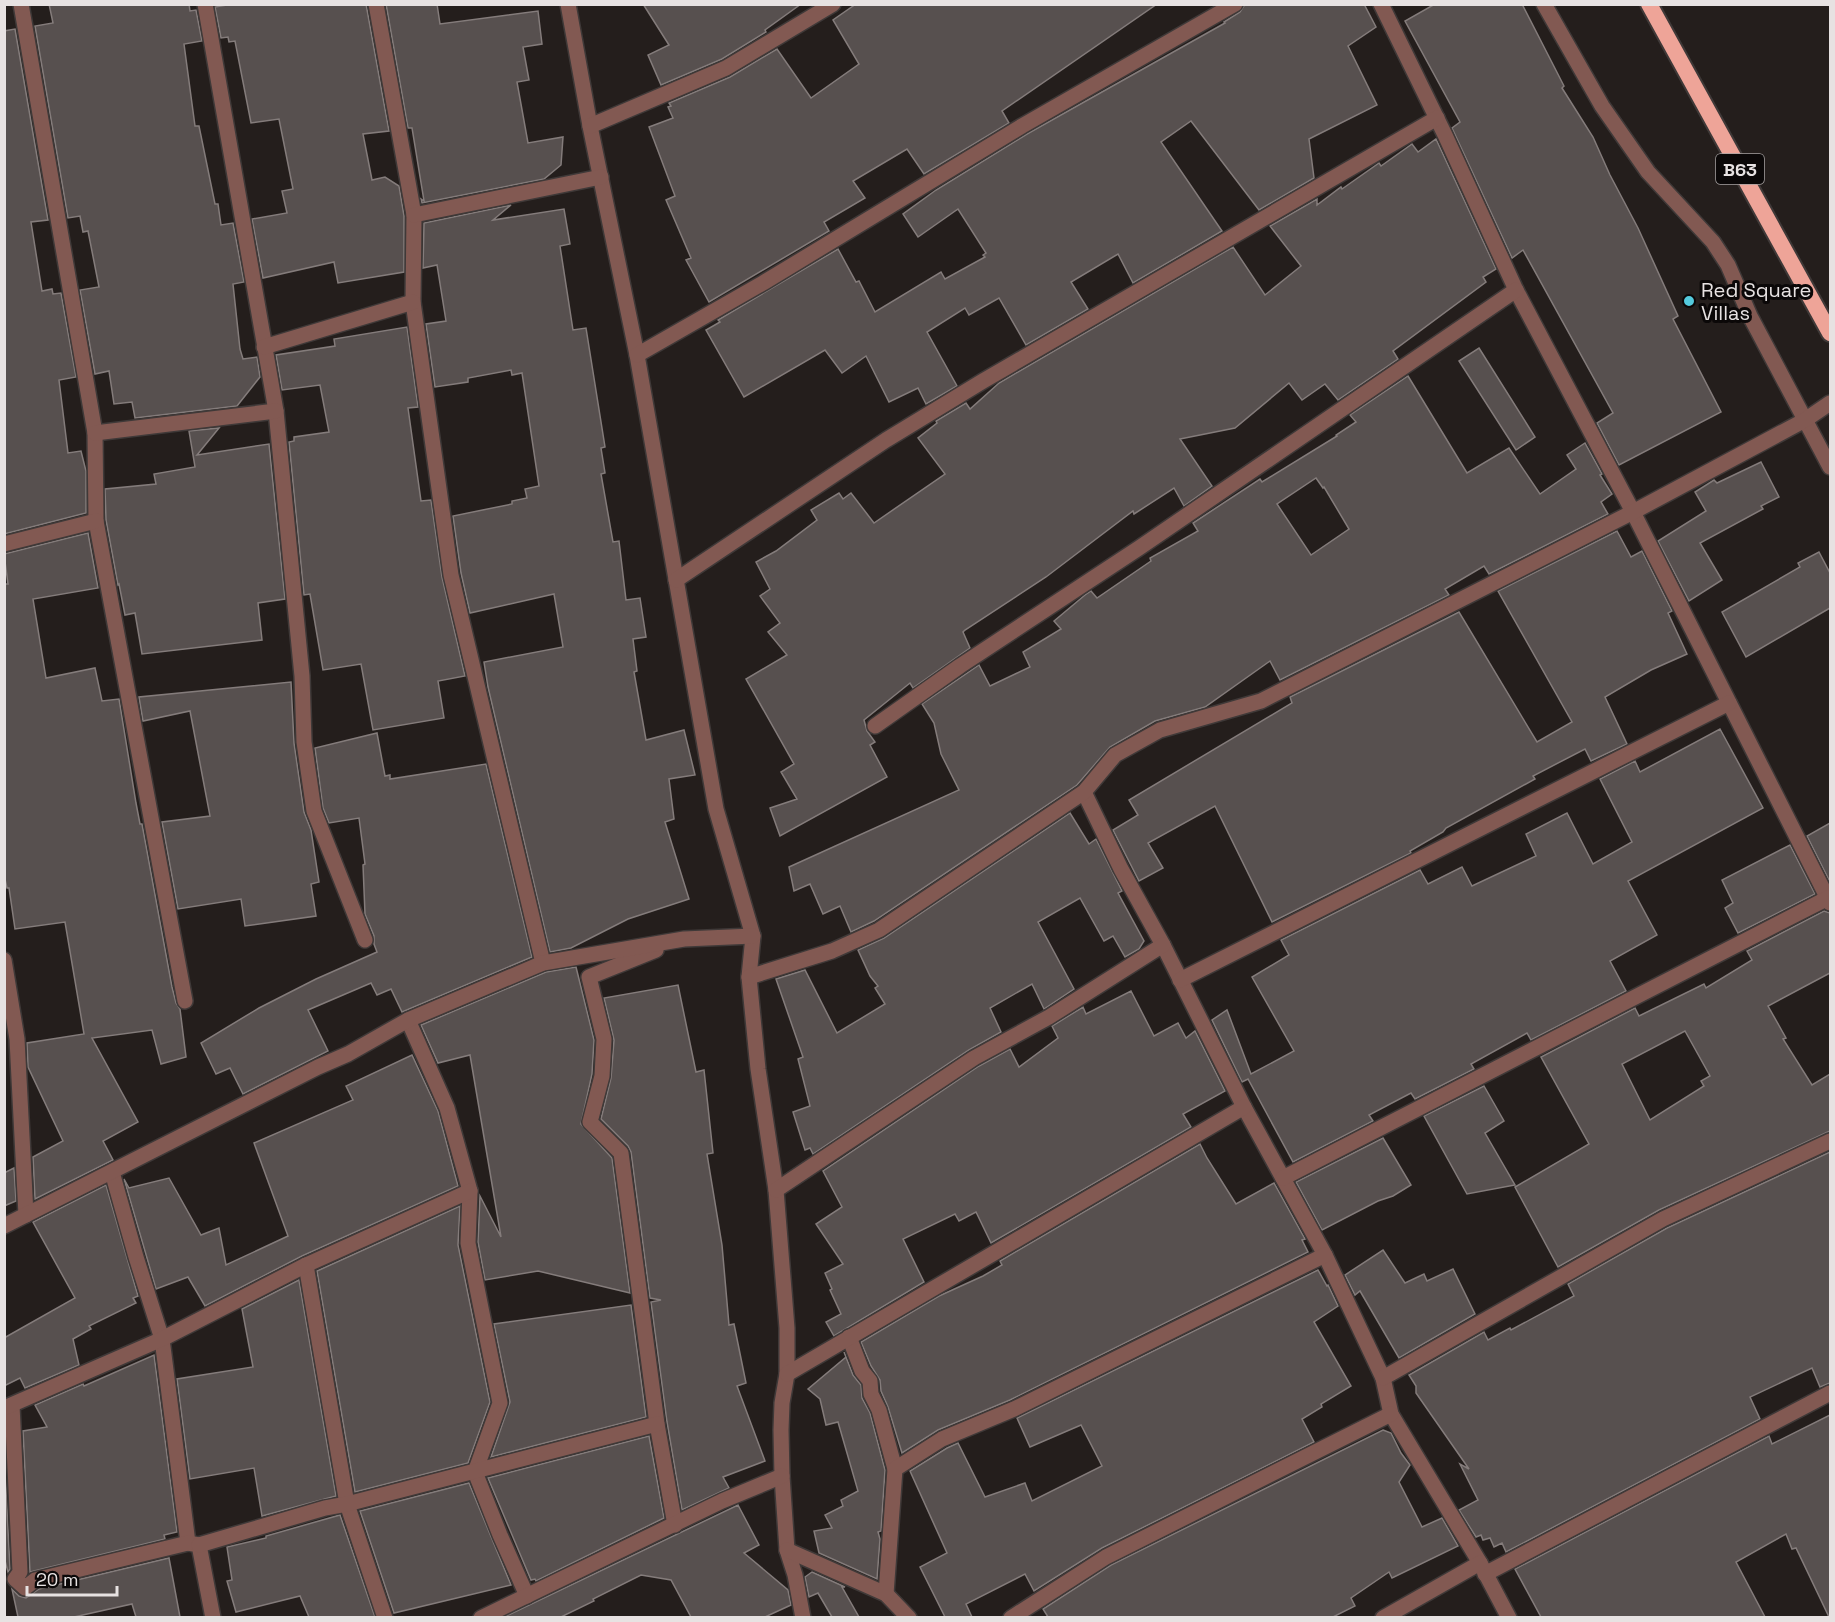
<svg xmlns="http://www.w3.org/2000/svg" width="1835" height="1622" viewBox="0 0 1835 1622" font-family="'Space Grotesk',sans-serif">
  <rect width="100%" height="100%" fill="#241e1c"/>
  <g fill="#57504f" stroke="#847c7b" stroke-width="1.5" fill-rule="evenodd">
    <path d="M49,4H189L190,11L196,10L202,41L184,44L195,126H199L215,204H218L221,225L233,223L244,282L233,284L240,349L243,359L257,357L260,377L237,406L135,418L132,402L114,404L109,371L95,374L80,290L99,287L88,231L83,232L80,216L68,218L35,26L53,23Z"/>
    <path d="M233,4H366L389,131L363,134L372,180L385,177L399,186L404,216V272L338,283L334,262L263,278L252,219L287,213L282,191L293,189L279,119L251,123L235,41L229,42L228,37L221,38L215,7Z"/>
    <path d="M386,4H437L440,24L538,11L542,44L523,47L529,80L517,82L528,143L563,137L561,165L544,179L422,203L421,199L424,201L412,128H408Z"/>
    <path d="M643,4H801L765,30L766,32L722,59L661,85L648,55L669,45Z"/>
    <path d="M856,4H1157L1002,111L1009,123L924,174L907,149L853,181L865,198L824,222L829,231L709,302L686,260L691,258L666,200L675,196L649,127L673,118L668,107L671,106L669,103L730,77L777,49L811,98L859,64L833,20Z"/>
    <path d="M1245,4H1364L1376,27L1348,46L1377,105L1309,139L1314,178L1259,210L1191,121L1161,142L1222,231L1133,283L1118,254L1071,282L1088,309L1026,345L999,298L969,315L965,308L927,332L957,386L926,404L918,388L889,402L866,356L842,373L825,350L744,397L706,330L720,322L718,320L838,249L856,282L859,281L875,312L941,272L945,279L985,257L983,255L986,253L958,209L918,237L903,214L936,190L1027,134L1225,23L1224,22L1240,12Z"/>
    <path d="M1435,4H1522L1564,86L1562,88L1593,137L1610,175L1638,228L1678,316L1673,319L1721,412L1619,465L1597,423L1613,413L1523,250L1512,258L1452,128L1460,122L1405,21Z"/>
    <path d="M15,29L48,220L31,222L42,291L52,289L53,294L61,293L76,377L59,380L68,453L81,451L86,471V513L4,534V31Z"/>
    <path d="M1436,139L1496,269L1483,277L1486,282L1393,351L1398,359L1338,400L1325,384L1302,400L1289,383L1235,428L1180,439L1212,486L1184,506L1174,488L1134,514L1133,511L1046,577L965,630L963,632L970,648L913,688L910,683L864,720L867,731L875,742L870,745L887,777L780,836L770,808L797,799L781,772L794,764L746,679L787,655L768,632L780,623L760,596L770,589L756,562L776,551L817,520L811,510L839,493L843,499L851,493L874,523L945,474L918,438L937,423L936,421L966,403L970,409L999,383L1233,247L1265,295L1301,266L1270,226L1317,199V205L1341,187L1342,189L1379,163L1381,166L1412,144L1418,152Z"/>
    <path d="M511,205L493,220L564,209L570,244L560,246L573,330L586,328L605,447L601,448L605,473L601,474L613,542L619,541L626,600L640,598L646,637L633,639L637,671L634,672L646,740L684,730L695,775L669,779L674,819L665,822L689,899L628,919L571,948L550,952L488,687L484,662L563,647L554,594L470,613L461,573L453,516L512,504V501L527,498L525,489L539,486L522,373L512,375L511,370L468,378V382L435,387L426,324L446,321L437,265L423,268L424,223Z"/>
    <path d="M407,327L418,407L408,408L421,501L431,500L442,577L465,676L438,681L444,718L373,730L361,664L323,670L310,594L304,595L289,442L294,441V437L329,432L320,385L282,390L276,355L335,346L334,339Z"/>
    <path d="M1479,348L1535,437L1516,450L1459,361Z"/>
    <path d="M1408,376L1467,473L1509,448L1540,494L1576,469L1567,455L1585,443L1602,474L1600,475L1612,494L1601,502L1608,514L1489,574L1484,566L1445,589L1449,595L1280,680L1270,661L1205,707L1155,721L1110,747L1077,785L874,921L851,932L840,906L823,914L810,884L794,891L789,867L959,790L941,754L934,723L922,704L979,665L990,686L1030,667L1023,652L1061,629L1054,621L1085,595L1091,591L1097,598L1151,561L1150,558L1198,531L1193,523L1260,479L1262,482L1337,436L1336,435L1356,422L1350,415ZM1316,478L1323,488L1324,487L1349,529L1311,555L1277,504Z"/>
    <path d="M219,428L197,455L269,444L285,599L258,603L262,640L142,654L135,613L125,615L119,584L118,585L106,520L105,489L156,484L154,474L195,467L189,431Z"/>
    <path d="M1761,462L1779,497L1761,506L1763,509L1700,543L1722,580L1689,601L1658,541L1706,511L1695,492L1714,480L1717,483Z"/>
    <path d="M1617,531L1631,557L1642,551L1672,611L1668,613L1687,654L1651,670L1605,697L1627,744L1591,761L1585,749L1533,776L1535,779L1446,828L1443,832L1410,851L1411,853L1272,922L1215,806L1148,843L1163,868L1139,881L1113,830L1138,815L1129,800L1292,703L1290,697L1459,612L1537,742L1572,722L1498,591Z"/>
    <path d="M88,533L98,588L33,599L46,678L95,668L102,701L119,699L136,803L140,824H142L172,987L176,1003L180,1009L186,1057L161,1064L152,1030L92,1038L138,1122L103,1141L113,1160L35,1199L33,1157L63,1141L28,1067L27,1043L84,1034L65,922L15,929L9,888H7L4,875V584H8L4,554Z"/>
    <path d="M1819,552L1830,573V608L1746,657L1722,612L1800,567L1798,563Z"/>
    <path d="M291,682L294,743L304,812L311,830L319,882L311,884L316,916L245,926L241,899L178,909L162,822L210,816L190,711L143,721L139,697Z"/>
    <path d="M1720,729L1763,808L1628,881L1657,935L1610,961L1626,991L1531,1040L1527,1033L1471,1064L1474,1069L1415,1099L1411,1093L1369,1115L1373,1121L1293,1162L1248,1079L1242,1082L1212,1020L1227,1010L1251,1074L1294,1051L1252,977L1289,955L1281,940L1420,870L1428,884L1462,867L1472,886L1536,856L1526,834L1567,813L1593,864L1632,842L1600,779L1635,761L1640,772Z"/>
    <path d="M377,733L385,776L390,775V779L486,764L532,957L402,1012L391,989L377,995L371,983L308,1010L328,1051L243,1094L230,1068L216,1074L201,1043L259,1008L316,979L377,952L374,944V936L365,914L363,865L365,864L359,818L329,823L323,808L315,748Z"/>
    <path d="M1070,813L1089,844L1096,839L1122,891L1118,893L1144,941L1139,949L1125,957L1113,936L1104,941L1080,898L1038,922L1074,989L1044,1009L1032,984L990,1008L1001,1032L969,1050L813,1154L810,1148L805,1150L793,1112L810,1106L798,1059L803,1057L776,979L805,970L837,1033L885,1004L875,988L878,986L870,976L858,950L884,938Z"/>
    <path d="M1830,823V882L1807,836Z"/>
    <path d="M1790,845L1815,894L1738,933L1725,908L1733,903L1722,880Z"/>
    <path d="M1824,911L1830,913V973L1768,1006L1786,1038L1783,1039L1812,1085L1830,1074V1131L1659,1210L1558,1267L1515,1187L1589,1144L1541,1057L1635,1008L1639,1016L1704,984L1706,988L1752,960L1747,951ZM1685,1031L1710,1076L1701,1081L1704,1086L1650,1120L1622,1064Z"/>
    <path d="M576,967L594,1040L592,1074L581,1124L612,1158L630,1293L538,1271L485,1280L478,1242L480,1196L501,1237L470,1055L438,1063L421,1025L546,972Z"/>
    <path d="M678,985L696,1072L704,1070L713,1153L707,1154L722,1245L729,1325L734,1324L746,1383L737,1386L765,1461L723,1477L729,1488L682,1510L667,1422L651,1302L661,1300L650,1298L631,1152L628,1146L601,1119L611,1078L614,1040L604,998Z"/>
    <path d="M1131,991L1154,1036L1178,1023L1186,1038L1195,1031L1225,1091L1183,1114L1191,1127L991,1243L976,1212L959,1221L955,1214L903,1239L924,1282L834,1336L826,1322L841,1314L830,1290L832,1289L825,1273L843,1264L816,1224L842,1207L823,1171L979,1066L1010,1049L1019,1067L1058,1038L1052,1026L1083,1007L1086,1014Z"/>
    <path d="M412,1055L438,1111L458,1186L302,1256L205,1306L188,1277L156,1289L124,1179L129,1188L169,1178L201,1235L219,1228L226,1265L288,1236L254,1143L353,1100L346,1086Z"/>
    <path d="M1484,1086L1504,1121L1485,1133L1515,1185L1467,1194L1424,1116Z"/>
    <path d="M1383,1138L1411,1185L1393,1196L1378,1201L1322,1230L1296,1182Z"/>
    <path d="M1200,1144L1207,1158L1236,1204L1274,1183L1305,1239L1302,1240L1308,1252L1010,1400L938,1430L902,1453L888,1407L881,1391L880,1380L871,1366L861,1342L939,1296L983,1276L1002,1265L1000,1261Z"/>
    <path d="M1830,1152V1383L1820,1387L1812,1368L1750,1397L1760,1419L1506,1552L1502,1543L1494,1547L1490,1538L1483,1540L1481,1535L1476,1537L1459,1510L1478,1500L1460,1464L1469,1469L1416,1393V1386L1409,1375L1484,1332L1488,1340L1510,1328L1511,1330L1574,1296L1568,1284L1667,1228Z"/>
    <path d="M14,1168L16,1201L4,1206V1173Z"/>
    <path d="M106,1185L138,1296L133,1298L136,1303L89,1326L91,1329L73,1339L79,1365L25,1388L20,1378L4,1386V1338L75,1298L33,1222Z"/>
    <path d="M460,1206L458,1245L490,1402L468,1463L355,1492L317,1271Z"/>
    <path d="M1383,1250L1405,1283L1424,1274L1427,1281L1453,1269L1475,1314L1399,1358L1360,1291L1355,1295L1345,1275Z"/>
    <path d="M1318,1270L1327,1286L1328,1285L1338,1306L1314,1322L1351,1386L1321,1404L1322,1407L1302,1419L1314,1442L1102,1548L1034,1591L1025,1574L966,1604L972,1617H945L920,1567L947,1553L910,1471L947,1448L958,1443L985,1497L1025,1483L1032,1501L1102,1466L1081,1425L1030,1447L1017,1418Z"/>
    <path d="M299,1280L336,1496L262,1516L254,1468L190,1479L177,1379L253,1367L242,1309Z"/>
    <path d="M631,1305L646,1417L491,1457L510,1402L494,1324Z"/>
    <path d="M844,1352L853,1375L861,1385L862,1398L870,1413L885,1470L881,1531L878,1532L880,1539L877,1579L819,1553L814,1531L832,1528L825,1515L843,1506L841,1500L858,1491L838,1422L826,1425L820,1399L808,1389L846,1357Z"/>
    <path d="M154,1355L177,1532L164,1535L165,1539L30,1572L23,1431L47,1427L35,1405L83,1384L84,1386Z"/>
    <path d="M1830,1415V1617H1829L1796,1548L1792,1549L1786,1534L1736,1562L1765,1617H1541L1515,1569L1769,1436L1772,1444Z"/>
    <path d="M1383,1430L1391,1433L1401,1453L1410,1465L1399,1482L1422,1527L1442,1518L1458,1546L1392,1578L1389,1572L1351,1598L1355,1606L1333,1617H1048L1043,1609L1111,1565Z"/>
    <path d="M649,1436L664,1518L536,1581L535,1579L531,1580L488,1478Z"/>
    <path d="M4,1452L10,1569L8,1572L4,1557Z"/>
    <path d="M469,1483L511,1585L394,1613L360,1511Z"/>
    <path d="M738,1505L759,1545L744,1553L788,1590L791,1605L765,1617H691L671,1580L641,1575L593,1599L594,1601L561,1617H504Z"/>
    <path d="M340,1515L375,1617H309L300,1596L236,1612L227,1581L232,1580L227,1547L266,1538V1536Z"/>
    <path d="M169,1558L180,1617H136L132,1604L74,1617H18L12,1589L19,1596L26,1598L39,1589Z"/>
    <path d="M812,1572L845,1587H842L859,1617H832L818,1593L809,1597L805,1577Z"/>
  </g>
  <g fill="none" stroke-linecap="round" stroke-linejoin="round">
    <g stroke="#3f3938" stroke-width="18">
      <g id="minor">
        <path d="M21,4L95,433L96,521L185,1001"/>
        <path d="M205,4L276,411L302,676L304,742L314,811L365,940"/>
        <path d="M376,4L414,215L413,302L451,575L543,963"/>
        <path d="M568,4L590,126L637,355L716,809L753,936L749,977L758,1069L776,1190L787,1328V1374L782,1403L781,1430L782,1476L787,1550L795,1575L803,1618"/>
        <path d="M1381,4L1445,135L1516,290L1633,512L1830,903"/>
        <path d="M1544,4L1602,106L1648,172L1713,242L1728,265L1750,316L1830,467"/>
        <path d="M590,126L726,68L833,4"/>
        <path d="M414,215L601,177"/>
        <path d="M264,347L413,302"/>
        <path d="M637,355L763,283L1022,126L1235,4"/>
        <path d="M95,433L276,411"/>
        <path d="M4,544L96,521"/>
        <path d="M676,580L886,440L983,381L1437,118"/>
        <path d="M875,726L960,666L1139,548L1516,290"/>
        <path d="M1084,792L1121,869L1163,945L1244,1107L1325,1255L1383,1378L1391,1414L1480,1563L1509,1618"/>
        <path d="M656,950L589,977L604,1039L602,1076L590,1122L621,1153L657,1424L675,1525"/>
        <path d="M4,960L17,1039L26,1215"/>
        <path d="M749,977L832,951L879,930L1084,792L1115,755L1160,730L1261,701L1633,512L1805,420L1830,403"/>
        <path d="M1180,980L1729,703"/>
        <path d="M408,1020L447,1108L470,1191L468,1243L500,1403L475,1472L500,1535L527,1596"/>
        <path d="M112,1172L136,1257L162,1339L188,1543L199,1545L213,1618"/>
        <path d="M1283,1178L1828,898"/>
        <path d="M776,1190L974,1058L1049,1017L1163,945"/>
        <path d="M4,1226L318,1067L348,1054L408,1020L543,963L684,939L753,936"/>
        <path d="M306,1265L347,1504L385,1618"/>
        <path d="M849,1337L862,1371L870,1381L871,1394L879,1410L895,1469"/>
        <path d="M787,1374L1244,1107"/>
        <path d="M1383,1378L1663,1219L1830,1141"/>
        <path d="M12,1405L20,1572L15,1579L25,1588L35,1580L188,1543"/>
        <path d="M4,1408L162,1339L306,1265L470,1191"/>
        <path d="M199,1545L325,1508L347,1504L657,1424"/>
        <path d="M787,1550L886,1594L909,1618"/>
        <path d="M1485,1574L1830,1393"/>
        <path d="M886,1594L895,1469L942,1439L1014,1409L1325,1255"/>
        <path d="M481,1618L722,1501L782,1476"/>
        <path d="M1011,1618L1106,1557L1391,1414"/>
        <path d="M1383,1618L1480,1563"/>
      </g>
    </g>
    <g stroke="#3f3938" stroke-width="20">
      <path id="trunk" d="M1649,4L1830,333"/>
    </g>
    <use href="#minor" stroke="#825952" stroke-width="15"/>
    <use href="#trunk" stroke="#eea498" stroke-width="16"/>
  </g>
  <circle fill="#54cadd" stroke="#0b0808" stroke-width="2" cx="1689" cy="301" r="6"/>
  <g text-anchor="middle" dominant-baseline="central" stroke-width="6" stroke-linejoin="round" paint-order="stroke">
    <rect fill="#0b0808" stroke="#a5a1a1" stroke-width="1.5" x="1716" y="154" width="48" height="30" rx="4.5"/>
    <g font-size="18" font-weight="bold" fill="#e7e2e2">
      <text x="1740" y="169">B63</text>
    </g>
    <g font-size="20" fill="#e7e2e2" stroke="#0b0808" text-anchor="start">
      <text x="1701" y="290">Red Square<tspan x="1701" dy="23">Villas</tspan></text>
    </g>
  </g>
  <rect width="1835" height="1622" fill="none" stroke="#e7e2e2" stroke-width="12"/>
  <path d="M27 1586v9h90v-9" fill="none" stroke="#e7e2e2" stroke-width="3"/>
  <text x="36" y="1586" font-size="18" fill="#e7e2e2" stroke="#0b0808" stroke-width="4.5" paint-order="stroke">20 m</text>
</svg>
